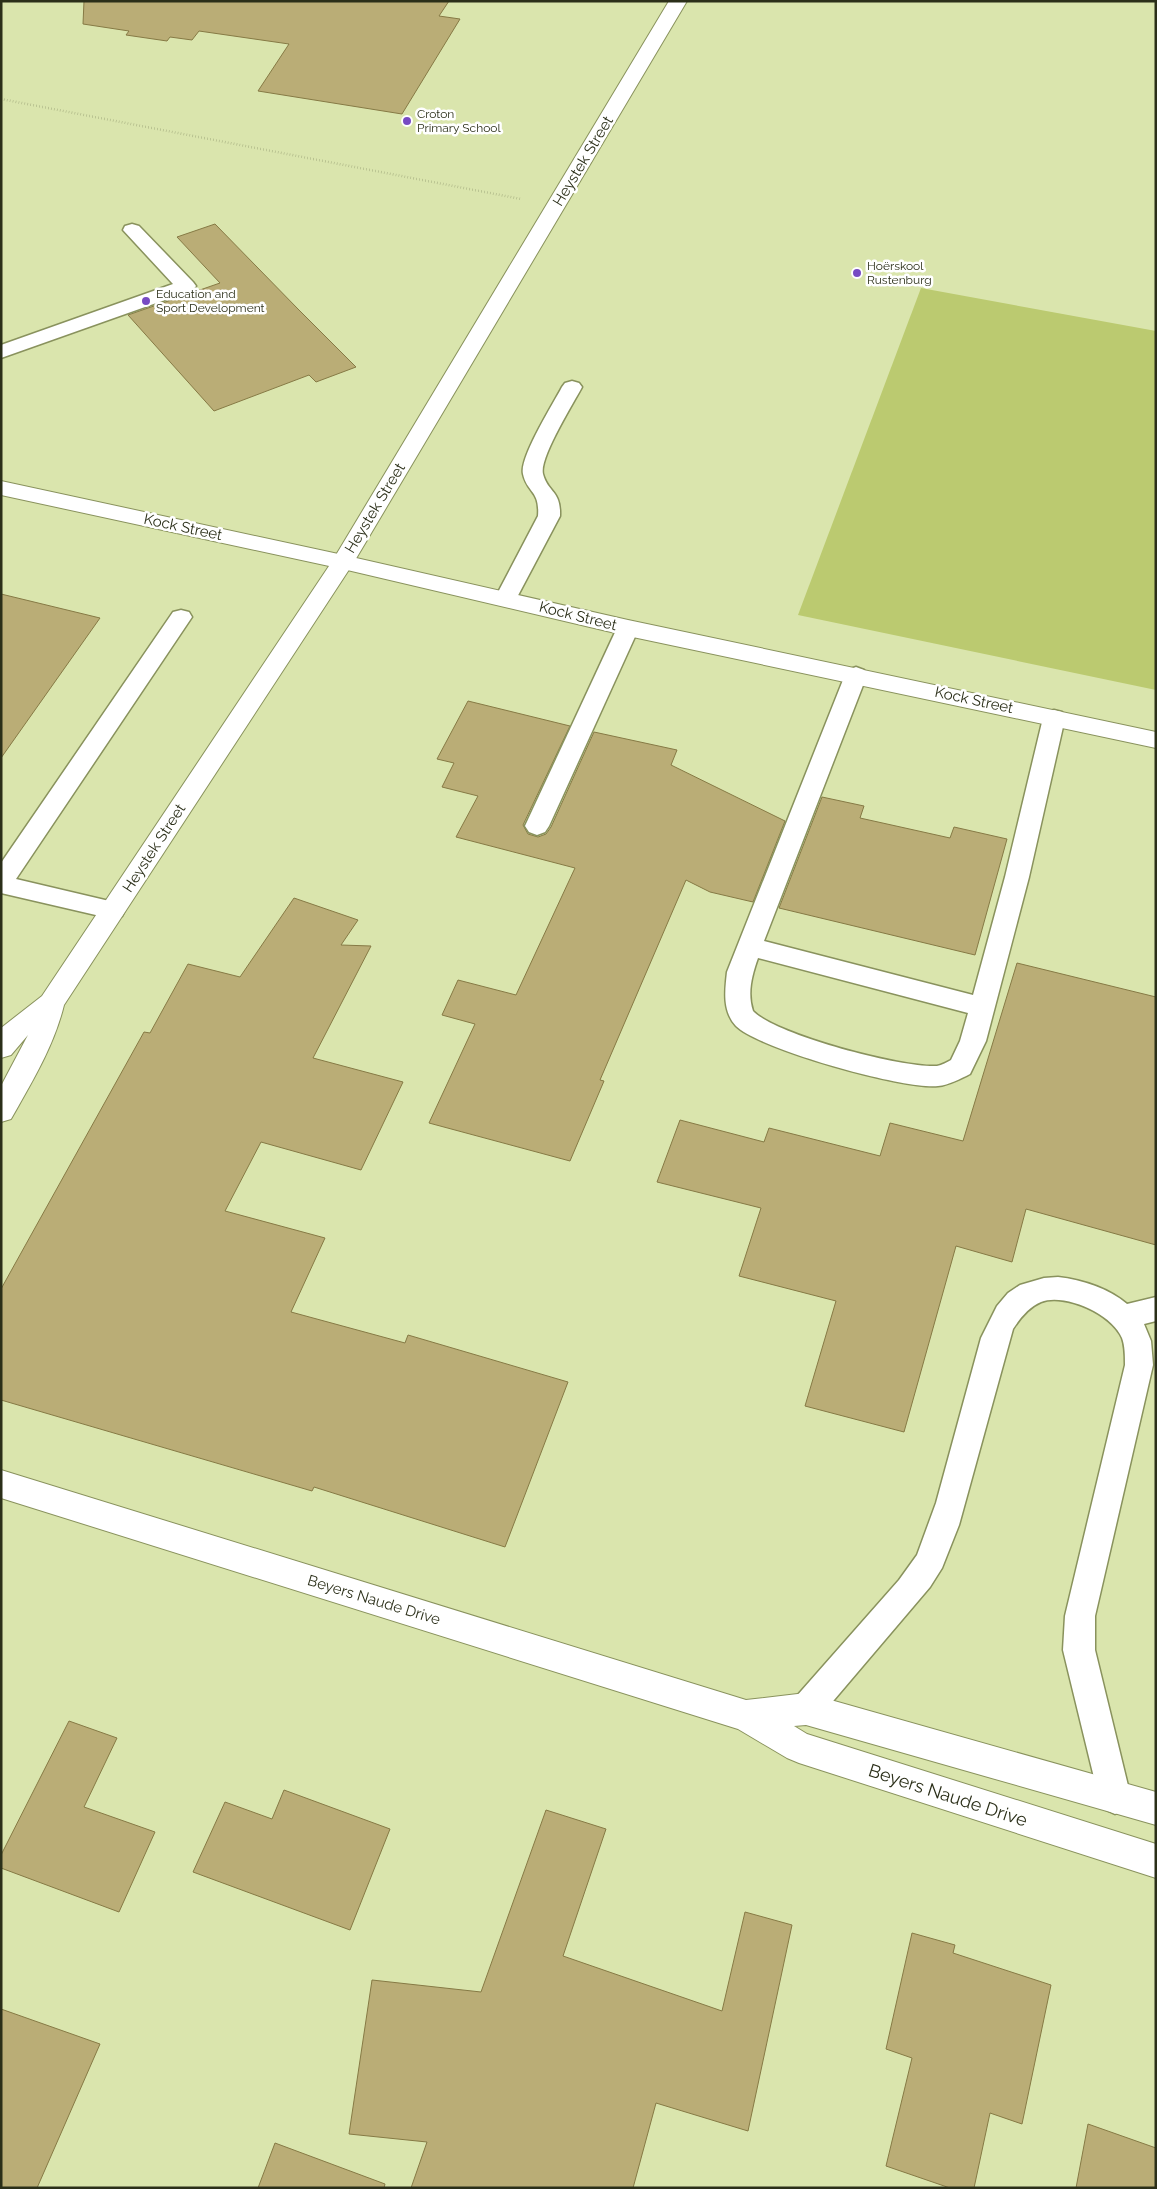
<svg xmlns="http://www.w3.org/2000/svg" width="1157" height="2189" viewBox="0 0 1157 2189" font-family="Raleway,sans-serif">
  <rect width="100%" height="100%" fill="#dae5ad"/>
  <path fill="#bbca70" d="M921,288L1156,331V690L798,615Z"/>
  <g fill="#baad76" stroke="#867a45">
    <path d="M84,1H449L439,16L460,19L402,114L258,91L289,44L199,31L192,40L170,37L167,41L126,35L129,31L83,24Z"/>
    <path d="M215,224L298,309L356,367L316,382L309,375L214,411L128,315L220,283L177,237Z"/>
    <path d="M1,594L100,618L1,758Z"/>
    <path d="M468,701L570,726L523,825L528,834L538,837L546,834L551,827L594,732L677,750L671,765L785,821L753,902L710,892L686,880L600,1080L604,1081L570,1161L429,1123L475,1024L442,1015L458,980L516,995L575,868L456,837L478,796L442,787L454,763L437,759Z"/>
    <path d="M822,797L864,806L860,818L950,838L954,827L1007,839L975,955L779,908Z"/>
    <path d="M294,898L358,920L341,945L371,946L313,1058L403,1082L361,1170L261,1142L225,1211L325,1238L291,1312L405,1343L408,1335L568,1382L505,1547L314,1487L312,1491L1,1400V1289L144,1032L150,1033L188,964L240,977Z"/>
    <path d="M1017,963L1156,997V1245L1026,1209L1012,1262L956,1246L904,1432L805,1406L836,1301L739,1276L761,1208L657,1182L680,1120L764,1142L769,1128L880,1156L890,1123L963,1141Z"/>
    <path d="M69,1721L117,1738L84,1807L155,1832L119,1912L1,1868V1855Z"/>
    <path d="M284,1790L390,1829L350,1930L193,1872L225,1802L272,1819Z"/>
    <path d="M546,1810L606,1829L563,1956L722,2011L745,1912L792,1925L748,2131L656,2103L633,2188H411L427,2142L349,2134L372,1980L481,1992Z"/>
    <path d="M912,1933L955,1945L953,1953L1051,1985L1022,2124L990,2113L974,2188H950L886,2166L912,2058L886,2049Z"/>
    <path d="M1,2009L100,2044L37,2188H1Z"/>
    <path d="M1088,2124L1156,2148V2188H1076Z"/>
    <path d="M275,2143L385,2184L384,2188H258Z"/>
  </g>
  <g fill="none" stroke-linecap="round" stroke-linejoin="round">
    <g stroke="#89925d" stroke-width="3">
      <g id="service">
        <path d="M132,224L139,226L193,282L196,286L193,290L1,358V345L173,284L123,230L125,226Z"/>
        <path d="M572,381L579,383L582,387C573,404 539,458 543,474C548,493 561,490 560,516L514,603L506,605L498,603L495,598L538,516C540,490 527,493 523,474C519,458 553,404 562,387L565,383Z"/>
        <path d="M181,610L189,612L192,617L16,879L122,904L125,910L122,916L113,919L1,893V863L173,612Z"/>
        <path d="M628,621L636,623L639,628L549,826L545,832L537,835L529,832L525,826L617,628L620,623Z"/>
        <path d="M856,667L864,670L867,675L764,941L973,995L1005,877L1043,718L1046,712L1054,710L1062,712L1065,718L1029,877L986,1041L970,1074C960,1079 949,1085 938,1086C905,1090 759,1049 736,1026C722,1011 725,990 727,972L845,675L848,670ZM758,958L968,1013L960,1041L951,1060C947,1062 942,1065 937,1066C902,1068 776,1035 753,1011C747,993 752,975 758,958Z"/>
        <path d="M1058,1277C1083,1280 1108,1288 1127,1304L1156,1297V1321L1144,1324L1151,1341L1153,1365L1095,1616V1650L1131,1798L1126,1809L1115,1814L1104,1809L1099,1798L1063,1650L1065,1616L1125,1365C1125,1356 1125,1346 1122,1338C1112,1314 1065,1293 1041,1302C1029,1307 1020,1318 1013,1329L959,1525L942,1568L930,1587L817,1720L806,1724L795,1720L790,1709L795,1698L899,1580L917,1555L936,1503L981,1338L997,1306L1008,1293L1020,1285L1044,1278Z"/>
      </g>
    </g>
    <g stroke="#89925d" stroke-width="2">
      <path id="minor" d="M1,481L343,555L628,620L1156,732V748L628,636L343,569L1,495Z"/>
    </g>
    <g stroke="#89925d" stroke-width="2">
      <g id="tertiary">
        <path d="M669,1H687L354,562L64,1005C54,1046 32,1082 11,1119L1,1122V1086L28,1035L11,1055L1,1058V1028L42,996L333,560Z"/>
        <path d="M1,1470L746,1700L806,1693L1156,1792V1825L806,1725L794,1726L807,1734L1156,1844V1878L799,1763L787,1758L738,1729L1,1498Z"/>
      </g>
    </g>
    <path stroke="#9da579" stroke-width="2.5" stroke-dasharray="0.5 2.5" stroke-linecap="butt" d="M1,99L521,199"/>
    <use href="#service" fill="#fff" fill-rule="evenodd"/>
    <use href="#minor" fill="#fff" fill-rule="evenodd"/>
    <use href="#tertiary" fill="#fff" fill-rule="evenodd"/>
  </g>
  <g fill="#774bc3" stroke="#fff" stroke-width="2">
    <circle cx="407" cy="121" r="5"/>
    <circle cx="857" cy="273" r="5"/>
    <circle cx="146" cy="301" r="5"/>
  </g>
  <g text-anchor="middle" dominant-baseline="central" stroke-width="5" stroke-linejoin="round" paint-order="stroke">
    <g font-size="12" fill="#2b2f19" stroke="#fff" text-anchor="start">
      <text x="417" y="114">Croton<tspan x="417" dy="14">Primary School</tspan></text>
      <text x="867" y="266">Hoërskool<tspan x="867" dy="14">Rustenburg</tspan></text>
      <text x="156" y="294">Education and<tspan x="156" dy="14">Sport Development</tspan></text>
    </g>
    <g font-size="15" fill="#2b2f19" stroke="#fff">
      <text transform="translate(583 161) rotate(-59)">Heystek Street</text>
      <text transform="translate(375 508) rotate(-59)">Heystek Street</text>
      <text transform="translate(183 527) rotate(12)">Kock Street</text>
      <text transform="translate(578 616) rotate(14)">Kock Street</text>
      <text transform="translate(974 700) rotate(12)">Kock Street</text>
      <text transform="translate(154 848) rotate(-57)">Heystek Street</text>
      <text transform="translate(374 1600) rotate(17)">Beyers Naude Drive</text>
    </g>
    <g font-size="18" fill="#2b2f19" stroke="#fff">
      <text transform="translate(948 1795) rotate(18)">Beyers Naude Drive</text>
    </g>
  </g>
  <rect width="1157" height="2189" fill="none" stroke="#2b2f19" stroke-width="5"/>
</svg>
